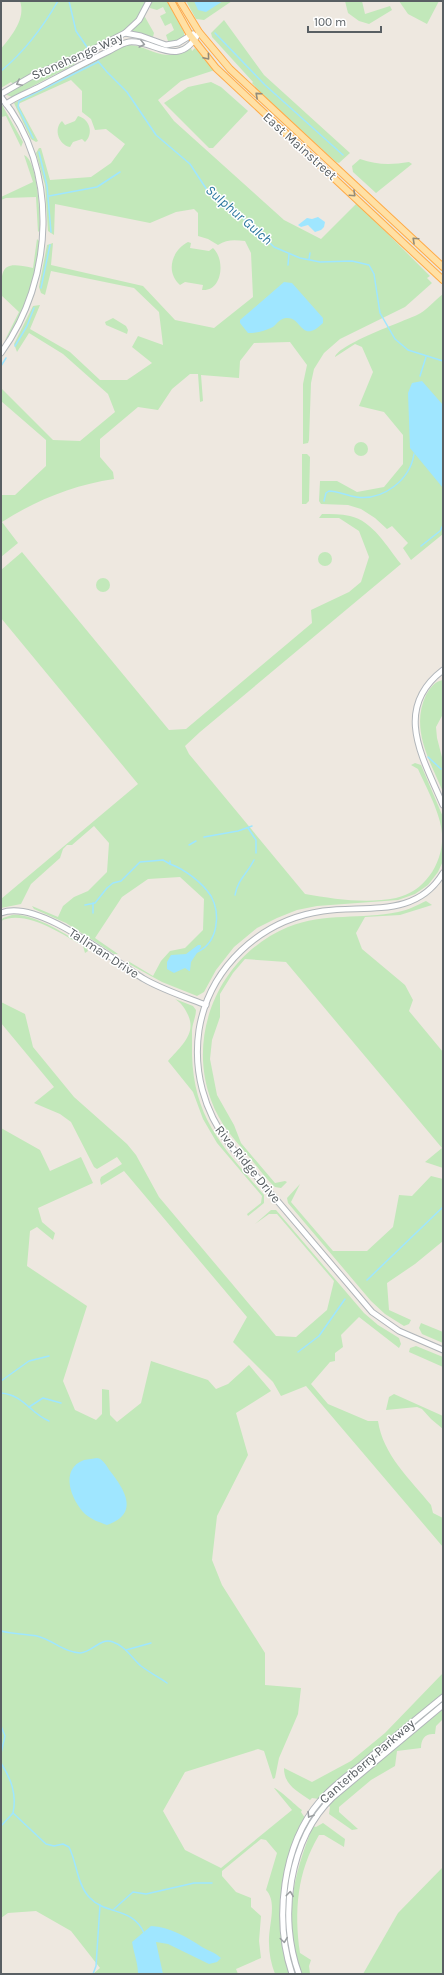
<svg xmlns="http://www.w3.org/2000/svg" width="444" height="1975" viewBox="0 0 444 1975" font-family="Karla,sans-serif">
  <rect width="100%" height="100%" fill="#eee8e0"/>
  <g fill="#c2e8ba">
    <path d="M20,1H147L136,20L123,31L103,42L37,71L13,84L11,82L1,88V49C12,35 26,19 20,1Z"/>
    <path d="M151,1H167L184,32V37L176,42L168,41L166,35L174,30L171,23L165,26L160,16L166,13L163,7L157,10L150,8Z"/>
    <path d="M186,1H232L204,20L196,19Z"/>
    <path d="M345,1H362L365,14L390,6L392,10L369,24L359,21L348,13Z"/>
    <path d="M399,1H439L427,24L408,14Z"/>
    <path d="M145,17L154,33L153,37L132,31L142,18Z"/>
    <path d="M224,20L264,75L350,153L339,163L336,162L261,93L252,83L253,82L212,37L211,33Z"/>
    <path d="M127,45C142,44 152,54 167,55C176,55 182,50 191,48L192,51L195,48L215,70L181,81L158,100L174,121L284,220L321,239L357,203L430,276L427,278L432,283L405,307L340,339L324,353L314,369L311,383L309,440L308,443L303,444V384L307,365L290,342L254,343L240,361L239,378L201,375L203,401L200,402L198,374H190L172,389L158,410L138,407L100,439V457L113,472L114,479C74,485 36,500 2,522L18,543L1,557V495H15L46,466V440L1,401V388L53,440L80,441L115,412L108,394L63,354L29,333L17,352L14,344L33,306L40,305L30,329L70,352L100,380H127L152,363L132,347L138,336L163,345L159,312L134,288L51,271L45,295L41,293L39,287L47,245L53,243L51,265L143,286L175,320L214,328L253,297L251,253L245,241C235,240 227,239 218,245L208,239L198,236V213L194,209L176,212L150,223L55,204L54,235L48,231L45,185L36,153L39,148H41L50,180L91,177L111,163L125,144L106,129L95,130L91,119L82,112V91L71,80L18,104L38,141L36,142L31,139L14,103Z"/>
    <path d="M74,62L75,64L12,97L7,95V91L38,76Z"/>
    <path d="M211,82L221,87L248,111L213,148H209L164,103L188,87Z"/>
    <path d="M1,103L23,142L21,147L6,116L1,117Z"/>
    <path d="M78,116C90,119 94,134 85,142L82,139L73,142L70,147C59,145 53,129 62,121L65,125L75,121Z"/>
    <path d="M24,155C38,160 40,217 40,230L38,232L36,197L6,198L1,200V197L33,182Z"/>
    <path d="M360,159C377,165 391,165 409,162L412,164L376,193L353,172L352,166Z"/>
    <path d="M37,239L39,241C37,268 25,321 5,340L19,312L1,295C1,266 3,261 33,268Z"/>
    <path d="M188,242L191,243L190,248L209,251L213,248C226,260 222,292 202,290L203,285L185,282L180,285C165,272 172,250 188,242Z"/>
    <path d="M443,294V534L411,560L403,548L408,543L392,526L387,529L375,518L361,509L348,505L321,504L319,501L320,481H337L357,492L384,487L403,464V435L384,412L359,406L373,372L362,347L355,344L335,357C339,344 402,322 417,315C426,311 435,300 443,294Z"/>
    <path d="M113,318L126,326L128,330L127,334L106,325L105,322Z"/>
    <circle cx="361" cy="449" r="7"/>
    <path d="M302,454H307L310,457L309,501L306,504H302Z"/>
    <path d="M322,514C331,514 341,514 350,516C373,521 387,547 401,564L200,732L185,746L189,754L305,894C334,899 366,904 396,898C425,892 444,862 442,834C441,814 426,787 418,769L411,765L415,763L421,765L443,817V861L438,872L428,885L415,894L398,900L317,906L297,910L277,918L257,928L234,947L216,970L204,992L197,996L162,982L129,964L128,961L153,976L161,961L170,951L185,948L203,930L204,899L180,877L148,879L122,897L95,938L118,954H114L66,923L34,909L32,906L58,917L63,906L74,897L88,891L107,872L109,843L94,826L72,845H67L63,849L60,858L31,884L21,904L1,908V899L138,784L1,618V570L22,552L169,730L186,729L312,623L311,610L349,592L361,582L369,557L359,531L339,518H319Z"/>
    <circle cx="325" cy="559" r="7"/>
    <circle cx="103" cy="585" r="7"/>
    <path d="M443,680V714L436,727L437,738L443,761V792C430,761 410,729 426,695C430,688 435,681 443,680Z"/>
    <path d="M426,901L432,905L400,915L365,917L356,933L362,949L405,985L413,1000L409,1011L443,1052V1168L425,1162L442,1148L286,962L245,959L233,973L220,994V1017L212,1040L210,1059L217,1095L234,1125L241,1143L275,1183L285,1181L287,1182L281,1188L275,1187C266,1179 259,1169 251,1159C235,1140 220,1125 211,1100C186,1032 221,955 288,927C325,912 361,920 398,912C409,910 417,905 426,901Z"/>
    <path d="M12,915C34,913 67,935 86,947L88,951L85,953L83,946C62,934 25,909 1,921L3,918Z"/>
    <path d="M175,999L193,1006L196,1010C196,1017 192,1024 192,1031C192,1038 192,1047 192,1055C194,1120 225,1149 264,1195V1203L248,1216L247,1214L261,1203L262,1196L217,1143L203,1119L193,1092L168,1061C181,1046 198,1033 187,1013C184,1007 181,1003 175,999Z"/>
    <path d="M1,1002L25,1014L33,1047L74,1097L127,1144L136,1155L159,1197L276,1336L296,1337L327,1310L334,1281L277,1214H269L255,1224L271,1210H276L364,1313L378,1325L399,1338L401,1344L399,1348L359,1317L341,1335L343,1347L335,1353V1361L330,1362L311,1384L328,1404L368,1421H378C383,1455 410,1479 431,1505L433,1513L443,1518V1547L306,1386L281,1396L273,1382L233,1342L247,1317L124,1171L101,1185L100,1180L101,1177L122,1164L117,1157L97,1169L94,1167L71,1122L60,1114L34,1103L54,1087L1,1023Z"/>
    <path d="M1,1128L40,1150L50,1171L81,1157L93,1183L38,1208L42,1222L55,1233L53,1240L37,1227L30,1231L27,1266L87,1306L63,1381L75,1410L96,1420L102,1414V1389L109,1390L110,1415L117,1422L141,1403L151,1361L208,1380L216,1389L228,1384L249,1365L271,1391L236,1413L248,1455L217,1516L212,1560L222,1585L265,1653V1685L301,1688L298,1714L279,1758L275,1778L273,1779L264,1751L258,1749L185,1772L163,1811L185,1850L221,1868L292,1810L274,1788C279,1789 295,1805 302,1810L301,1812L305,1818C284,1878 270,1910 290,1974H275C271,1964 269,1953 269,1943C268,1927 278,1902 266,1890L277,1853L266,1840L261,1839L222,1871V1876L236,1892L251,1898V1907L261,1916L259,1941L261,1958L236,1969L238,1974H93L100,1968L71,1931L36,1911L8,1913L1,1918Z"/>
    <path d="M431,1176L443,1179V1241L415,1264L387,1283L389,1310L411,1320L409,1324L404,1326L385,1314L371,1301L288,1203L287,1198L300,1184L291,1202L333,1251H367L393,1227L399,1195L412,1196Z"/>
    <path d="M421,1323L443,1332V1343L422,1334L419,1328Z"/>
    <path d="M416,1346L443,1357V1367L409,1352L410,1348Z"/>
    <path d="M394,1394L443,1416V1429L431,1419L422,1409L417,1407L386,1410L389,1397Z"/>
    <path d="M443,1673V1694L319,1799L312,1798L310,1800C297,1791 284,1785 284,1768L312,1782L351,1761L385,1733Z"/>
    <path d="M443,1699V1703L322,1805L355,1772Z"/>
    <path d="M443,1708V1719L436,1726L435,1734C425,1733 421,1739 421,1748L397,1751L395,1766L371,1780L339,1807V1812L358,1829L352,1830L329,1814L330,1807L328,1805Z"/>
    <path d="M310,1819L302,1839L296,1859L287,1924L290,1949L297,1974H294C281,1929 282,1890 298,1846C301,1838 305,1825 310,1819Z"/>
    <path d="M323,1823L345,1839L344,1847L324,1835H319C297,1872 294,1911 300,1953L311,1960L309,1966L310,1974H301C282,1921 293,1876 313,1826L316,1827Z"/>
    <path d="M443,1867V1974H363L398,1913Z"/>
  </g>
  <g fill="#9fe6ff">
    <path d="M194,1H223L206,12L198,10Z"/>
    <path d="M318,217L325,222L324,227L321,230L315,232L308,225L301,227L298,225L307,218L312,219Z"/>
    <path d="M284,282L292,283L323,318V323C301,345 302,316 286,318C279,319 277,324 273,327C265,331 257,333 248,333L240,323V320Z"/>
    <path d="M422,381L443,405V488L410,448L408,393L412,383Z"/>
    <path d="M198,945H201V947L191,962L190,971H189L185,968L174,973L167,969V962L171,955L186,954Z"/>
    <path d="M97,1458C103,1459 106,1465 110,1471C125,1490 140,1514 107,1525C99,1522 92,1520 85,1514C71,1500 59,1469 84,1460C88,1459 93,1459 97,1458Z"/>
    <path d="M151,1926C170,1927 187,1937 202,1947C210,1952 213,1951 221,1958L217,1962L209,1964L168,1944L156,1942L163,1974H138C138,1963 134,1954 132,1942Z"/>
  </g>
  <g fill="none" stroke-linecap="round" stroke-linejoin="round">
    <g stroke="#9fe6ff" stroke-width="1.5">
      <path d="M69,1L76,31L89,50"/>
      <path d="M215,33L265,85L343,155"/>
      <path d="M96,59L107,72L127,92L156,135L190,164L209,193L252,225L274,247L300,258L320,262L352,261L369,265L374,274L380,313L395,339L408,350L443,361"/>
      <path d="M1,71C24,52 43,27 58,1"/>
      <path d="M33,138L18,107L19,101L98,62"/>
      <path d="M39,152L47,186L51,232"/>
      <path d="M49,196L97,187L120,172"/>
      <path d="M309,259L310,253"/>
      <path d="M288,265L289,254"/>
      <path d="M41,288L50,245"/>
      <path d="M15,346L27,326L34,308"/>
      <path d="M1,366L6,358"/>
      <path d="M420,376L426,357"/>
      <path d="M324,501L326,493L329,491C338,491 347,496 356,497C383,501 410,480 414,454"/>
      <path d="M421,546L440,531L443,525"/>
      <path d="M428,757L441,769"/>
      <path d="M248,828L256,840V853"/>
      <path d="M204,837L238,831L252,826"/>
      <path d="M189,845L196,841"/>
      <path d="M170,861V864C184,869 202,882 211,896C221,914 218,943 197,952"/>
      <path d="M235,895C238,879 247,874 254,860"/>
      <path d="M85,905L95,903L107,888L113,883L121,881L140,862L163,860L170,864"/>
      <path d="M93,913V903"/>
      <path d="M367,1280L443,1207"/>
      <path d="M298,1352L319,1336L345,1299"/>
      <path d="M1,1381L29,1361L49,1356"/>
      <path d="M1,1393C24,1395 30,1413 49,1421"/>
      <path d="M29,1407L43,1398L61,1403"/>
      <path d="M1,1631C13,1634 25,1634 37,1636C53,1640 63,1652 80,1653C92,1653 100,1637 113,1642C125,1646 132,1658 141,1666C149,1672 158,1677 167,1683"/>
      <path d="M126,1650L151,1643"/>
      <path d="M1,1726L5,1736L1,1753"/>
      <path d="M1,1763C11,1779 17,1794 13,1813L46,1844L54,1846L63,1844L69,1847C77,1863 77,1885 90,1898C106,1915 133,1907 144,1933"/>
      <path d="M1,1826L13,1813"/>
      <path d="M114,1909L133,1892L146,1894L194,1883H212"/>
      <path d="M93,1974L96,1966L100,1905"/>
    </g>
    <g stroke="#b1b6ba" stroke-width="7">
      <g id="tertiary">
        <path d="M125,33L139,20L149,1"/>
        <path d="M1,94L34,75L80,56L125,33L141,36L166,45L178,43L193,34"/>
        <path d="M1,97C60,169 54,280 1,353"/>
        <path d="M6,104C17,96 30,92 41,86C64,74 86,62 109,51C115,48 122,43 129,42C154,39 179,71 199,32"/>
        <path d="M443,670C392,709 423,758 443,805"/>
        <path d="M443,873C416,918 367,905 323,911C260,920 209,968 199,1030C193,1071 204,1111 229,1144L372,1312L399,1331L443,1350"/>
        <path d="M1,913C38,898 112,960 144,979C163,990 185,997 206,1005"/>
        <path d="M292,1974C274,1920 282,1845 320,1801C331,1787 347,1776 361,1765C388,1742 416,1719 443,1697"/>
        <path d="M299,1974C278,1918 289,1839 333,1797L443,1705"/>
      </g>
    </g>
    <g stroke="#ffab48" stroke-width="8">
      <g id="primary">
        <path d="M171,1L190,35L216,68L443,280"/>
        <path d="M180,1L199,32L230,69L443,267"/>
      </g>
    </g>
    <use href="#tertiary" stroke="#fff" stroke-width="5"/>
    <use href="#primary" stroke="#ffe0a4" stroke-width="6"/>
  </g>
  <defs><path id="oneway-chevron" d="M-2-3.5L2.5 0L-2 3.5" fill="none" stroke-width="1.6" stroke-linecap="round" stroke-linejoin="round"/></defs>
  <g stroke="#9b9fa1">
    <use href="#oneway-chevron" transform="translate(142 44) rotate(14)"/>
    <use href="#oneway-chevron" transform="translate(19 83) rotate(153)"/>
    <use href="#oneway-chevron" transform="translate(310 1815) rotate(122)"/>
    <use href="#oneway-chevron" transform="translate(290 1894) rotate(-83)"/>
    <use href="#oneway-chevron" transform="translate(284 1940) rotate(82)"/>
  </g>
  <g stroke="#938c7a">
    <use href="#oneway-chevron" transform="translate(207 57) rotate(50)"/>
    <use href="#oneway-chevron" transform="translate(258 95) rotate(-138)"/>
    <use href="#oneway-chevron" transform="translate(353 194) rotate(43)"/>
    <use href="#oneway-chevron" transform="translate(415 240) rotate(-137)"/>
  </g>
  <g text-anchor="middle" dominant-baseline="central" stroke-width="3" stroke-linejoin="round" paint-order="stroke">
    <g font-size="13" fill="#595f63" stroke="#fff">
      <text transform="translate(77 56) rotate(-24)">Stonehenge Way</text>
      <text transform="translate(300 146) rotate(42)">East Mainstreet</text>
      <text transform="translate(104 953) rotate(33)">Tallman Drive</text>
      <text transform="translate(248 1164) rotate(51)">Riva Ridge Drive</text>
      <text transform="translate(367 1761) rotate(-41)">Canterberry Parkway</text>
    </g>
    <g font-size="14" font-style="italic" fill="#2d789f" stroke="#fff">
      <text transform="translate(239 215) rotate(41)">Sulphur Gulch</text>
    </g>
  </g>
  <rect width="444" height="1975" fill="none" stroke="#595f63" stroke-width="4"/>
  <path d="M308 26v6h73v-6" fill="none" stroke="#595f63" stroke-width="2"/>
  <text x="314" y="26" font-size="12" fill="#595f63" stroke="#ffffff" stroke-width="3" paint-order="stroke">100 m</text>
</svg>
